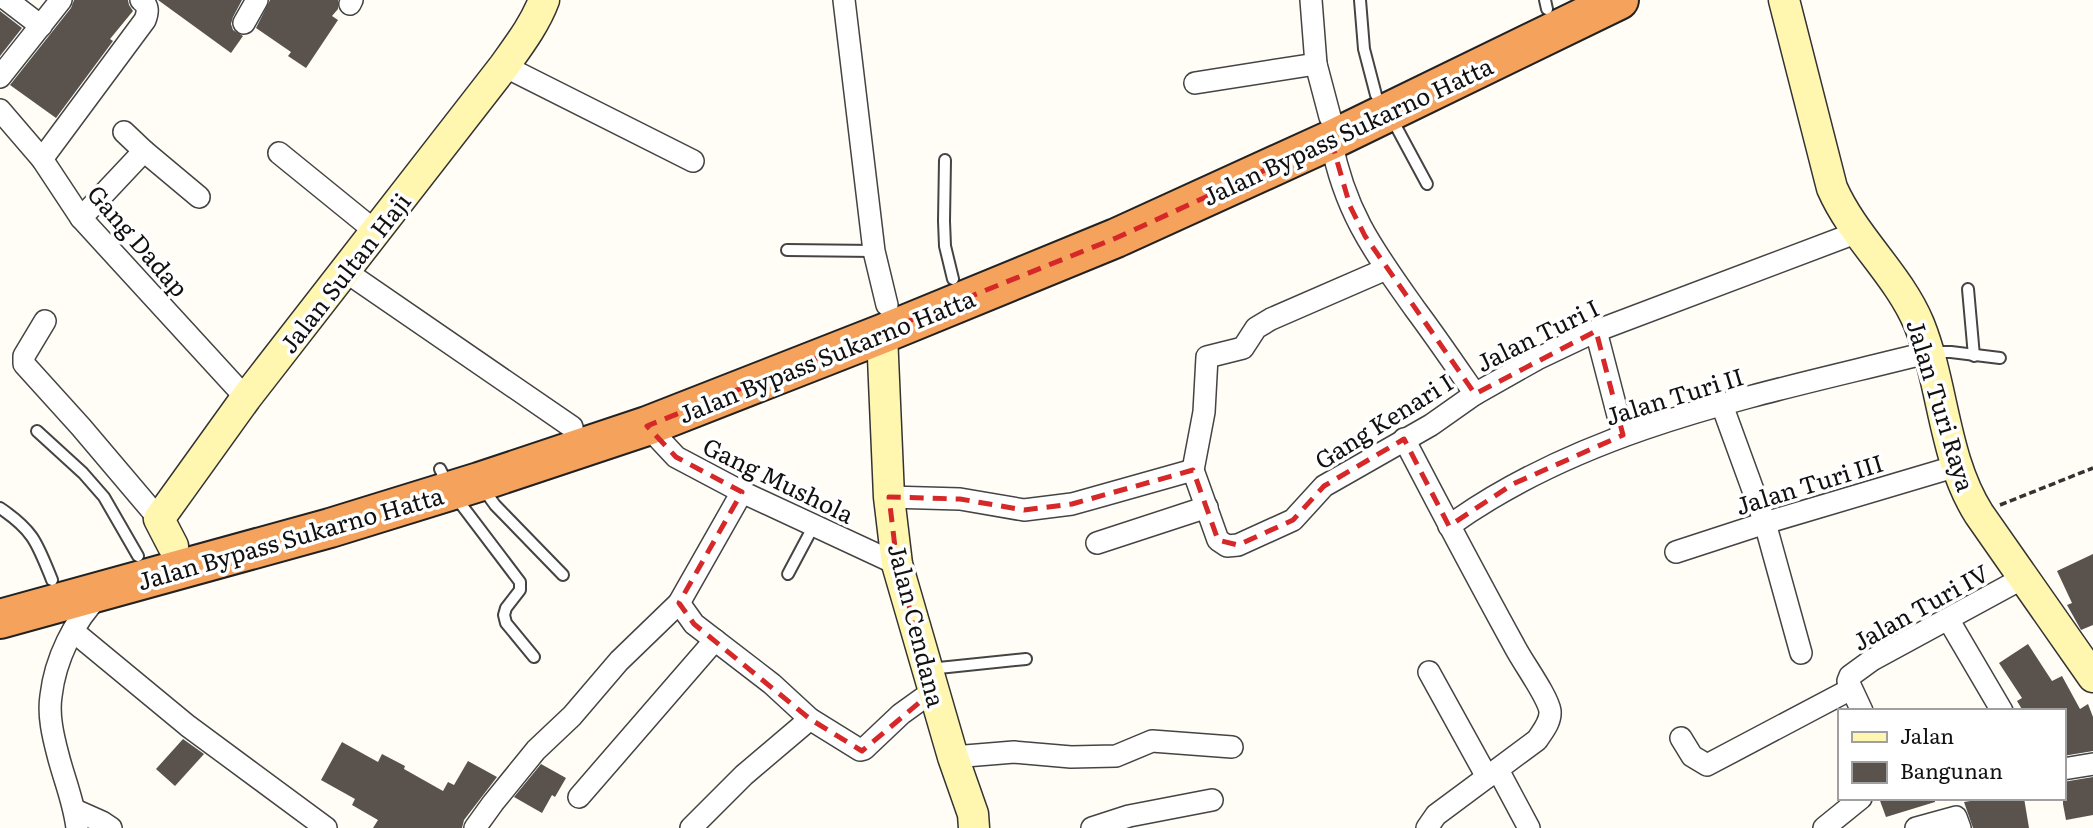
<svg xmlns="http://www.w3.org/2000/svg" width="2093" height="828" viewBox="0 0 2093 828" font-family="Literata,serif">
  <rect width="100%" height="100%" fill="#fffdf5"/>
  <g fill="#5a524d">
    <path d="M74,0H128L129,5L133,11L110,39L113,41L56,118L10,85L71,8Z"/>
    <path d="M158,0H242L233,17L231,24L233,30L243,36L231,53Z"/>
    <path d="M270,0H338V9L332,16L338,20L306,68L288,56L291,52L256,28Z"/>
    <path d="M0,11L22,28L0,56Z"/>
    <path d="M2093,554V625L2081,630L2067,605L2072,603L2057,571Z"/>
    <path d="M2028,644L2052,681L2062,676L2080,709L2088,704L2093,717V751L2063,756V711H2023L2017,701L2022,698L1999,663Z"/>
    <path d="M183,739L204,754L175,786L156,769Z"/>
    <path d="M342,742L378,762L382,754L405,766L404,769L443,791L448,782L454,785L468,761L497,777L464,820L462,828H373L378,820L352,805L355,799L321,780Z"/>
    <path d="M541,764L566,778L555,797L552,795L542,813L514,797Z"/>
    <path d="M2093,777V815L2066,820L2063,804V782Z"/>
    <path d="M1879,798H1935V802L1886,817Z"/>
    <path d="M1989,798H2024L2029,828H1973L1964,802Z"/>
  </g>
  <g fill="none" stroke-linecap="round" stroke-linejoin="round">
    <g stroke="#444" stroke-width="14">
      <g id="lane">
        <path d="M1360,0L1364,49L1376,95"/>
        <path d="M1545,0L1547,9"/>
        <path d="M1392,119L1427,184"/>
        <path d="M945,160L944,221L945,246L953,279"/>
        <path d="M787,250L874,251"/>
        <path d="M1968,289L1974,356"/>
        <path d="M1930,352H1951L2000,358"/>
        <path d="M37,431L83,473L104,497L138,556"/>
        <path d="M440,469L451,491L520,582V590L506,608L504,615L506,623L534,657"/>
        <path d="M482,487L495,505L563,575"/>
        <path d="M0,508C34,531 37,543 52,580"/>
        <path d="M788,574L813,527"/>
        <path d="M929,669L1026,659"/>
      </g>
    </g>
    <g stroke="#444" stroke-width="24">
      <g id="street">
        <path d="M7,0L41,26"/>
        <path d="M844,0L874,251L887,305"/>
        <path d="M1311,0L1316,64L1330,117"/>
        <path d="M350,4L352,0"/>
        <path d="M244,23L257,0"/>
        <path d="M504,66L693,161"/>
        <path d="M0,77L61,0"/>
        <path d="M1195,83L1316,64"/>
        <path d="M0,110L42,159L81,218L246,398"/>
        <path d="M124,132L144,151"/>
        <path d="M1331,140C1345,213 1374,251 1415,309C1436,337 1455,365 1475,394"/>
        <path d="M279,153L375,231"/>
        <path d="M42,159L145,20C148,12 149,6 141,0"/>
        <path d="M81,218L144,151L199,197"/>
        <path d="M345,271L572,427"/>
        <path d="M45,321L24,356V364L81,427L159,519"/>
        <path d="M1596,331L1623,435"/>
        <path d="M1722,405L1765,523L1801,653"/>
        <path d="M647,426L676,457L742,492L897,564"/>
        <path d="M1404,439C1441,510 1478,580 1516,649C1524,664 1548,697 1550,711C1551,722 1543,731 1537,740L1436,815L1427,828"/>
        <path d="M1193,470L1204,412L1207,357L1243,348L1256,328L1271,319L1386,269"/>
        <path d="M889,497L960,499L1024,510L1072,504L1193,470L1218,540L1227,546L1238,545L1293,520L1324,486L1431,425L1475,394L1537,359L1596,331L1858,232"/>
        <path d="M1449,526C1589,425 1765,394 1930,352"/>
        <path d="M1097,543L1207,507"/>
        <path d="M1676,552L1765,523L1957,466"/>
        <path d="M679,603L694,624L772,684L810,719L860,750L864,749L901,714L933,691"/>
        <path d="M1948,619L2002,711"/>
        <path d="M73,631L188,726L326,828"/>
        <path d="M1429,672L1487,777"/>
        <path d="M1862,711L1848,681L1850,676L1872,660L2023,578"/>
        <path d="M1681,738L1692,756L1707,765L1851,689"/>
        <path d="M953,757L1014,752L1071,757L1116,756L1152,741L1232,747"/>
        <path d="M2063,769L2093,764"/>
        <path d="M1498,770L1529,828"/>
        <path d="M579,797L715,640"/>
        <path d="M75,810L102,822L111,828"/>
        <path d="M77,828C74,802 64,779 58,755C53,736 48,715 51,696C55,660 74,620 100,595"/>
        <path d="M475,828L493,803L536,750L572,716L619,661L679,603L742,492"/>
        <path d="M691,828L744,775L810,719"/>
        <path d="M1092,828L1129,816L1212,800"/>
        <path d="M1824,828L1861,798"/>
        <path d="M1916,828L1956,817L1960,828"/>
      </g>
    </g>
    <g stroke="#333" stroke-width="33">
      <g id="secondary">
        <path d="M1784,0L1832,188C1854,238 1898,274 1919,324C1944,386 1943,457 1979,514L2093,677"/>
        <path d="M882,334L889,497L897,564L953,757L973,814L974,828"/>
        <path d="M173,546L159,519L246,398L504,66C519,45 535,24 544,0"/>
      </g>
    </g>
    <g stroke="#222" stroke-width="42">
      <path id="highway" d="M0,619L330,528L479,482L647,426L882,334L1116,238L1331,140L1619,0"/>
    </g>
    <path stroke="#333" stroke-width="3.5" stroke-dasharray="7 3.5" stroke-linecap="butt" d="M2000,505L2093,468"/>
    <use href="#lane" stroke="#fff" stroke-width="10"/>
    <use href="#street" stroke="#fff" stroke-width="21"/>
    <use href="#secondary" stroke="#fff6b0" stroke-width="30"/>
    <use href="#highway" stroke="#f5a25d" stroke-width="38"/>
  </g>
  <path fill="none" stroke="#d62828" stroke-width="5" stroke-dasharray="14 9" stroke-linejoin="round" d="M1331,140L1350,206L1365,236L1475,394L1596,331L1623,435L1513,484L1449,526L1404,439L1324,486L1293,520L1238,545L1218,540L1193,470L1072,504L1024,510L960,499L889,497L897,564L933,691L862,751L810,719L694,624L679,603L742,492L676,457L647,426L1116,238Z"/>
  <g text-anchor="middle" dominant-baseline="central" stroke-width="7" stroke-linejoin="round" paint-order="stroke">
    <g font-size="24" fill="#111" stroke="#fff">
      <text transform="translate(1347 130) rotate(-25)">Jalan Bypass Sukarno Hatta</text>
      <text transform="translate(139 240) rotate(49)">Gang Dadap</text>
      <text transform="translate(344 272) rotate(-52)">Jalan Sultan Haji</text>
      <text transform="translate(1537 334) rotate(-26)">Jalan Turi I</text>
      <text transform="translate(826 355) rotate(-22)">Jalan Bypass Sukarno Hatta</text>
      <text transform="translate(1674 395) rotate(-17)">Jalan Turi II</text>
      <text transform="translate(1942 405) rotate(73)">Jalan Turi Raya</text>
      <text transform="translate(1383 420) rotate(-32)">Gang Kenari I</text>
      <text transform="translate(779 479) rotate(26)">Gang Mushola</text>
      <text transform="translate(1809 483) rotate(-17)">Jalan Turi III</text>
      <text transform="translate(290 537) rotate(-16)">Jalan Bypass Sukarno Hatta</text>
      <text transform="translate(1920 606) rotate(-29)">Jalan Turi IV</text>
      <text transform="translate(918 625) rotate(76)">Jalan Cendana</text>
    </g>
  </g>
  <rect x="1838" y="709" width="228" height="91" fill="#ffffff" stroke="#a0a0a0" stroke-width="2"/>
  <rect x="1852" y="732" width="35" height="10" fill="#fff6b0" stroke="#a0a0a0" stroke-width="2"/>
  <text x="1900" y="744" font-size="21" fill="#111111">Jalan</text>
  <rect x="1852" y="762" width="35" height="21" fill="#5a524d" stroke="#a0a0a0" stroke-width="2"/>
  <text x="1900" y="779" font-size="21" fill="#111111">Bangunan</text>
</svg>
